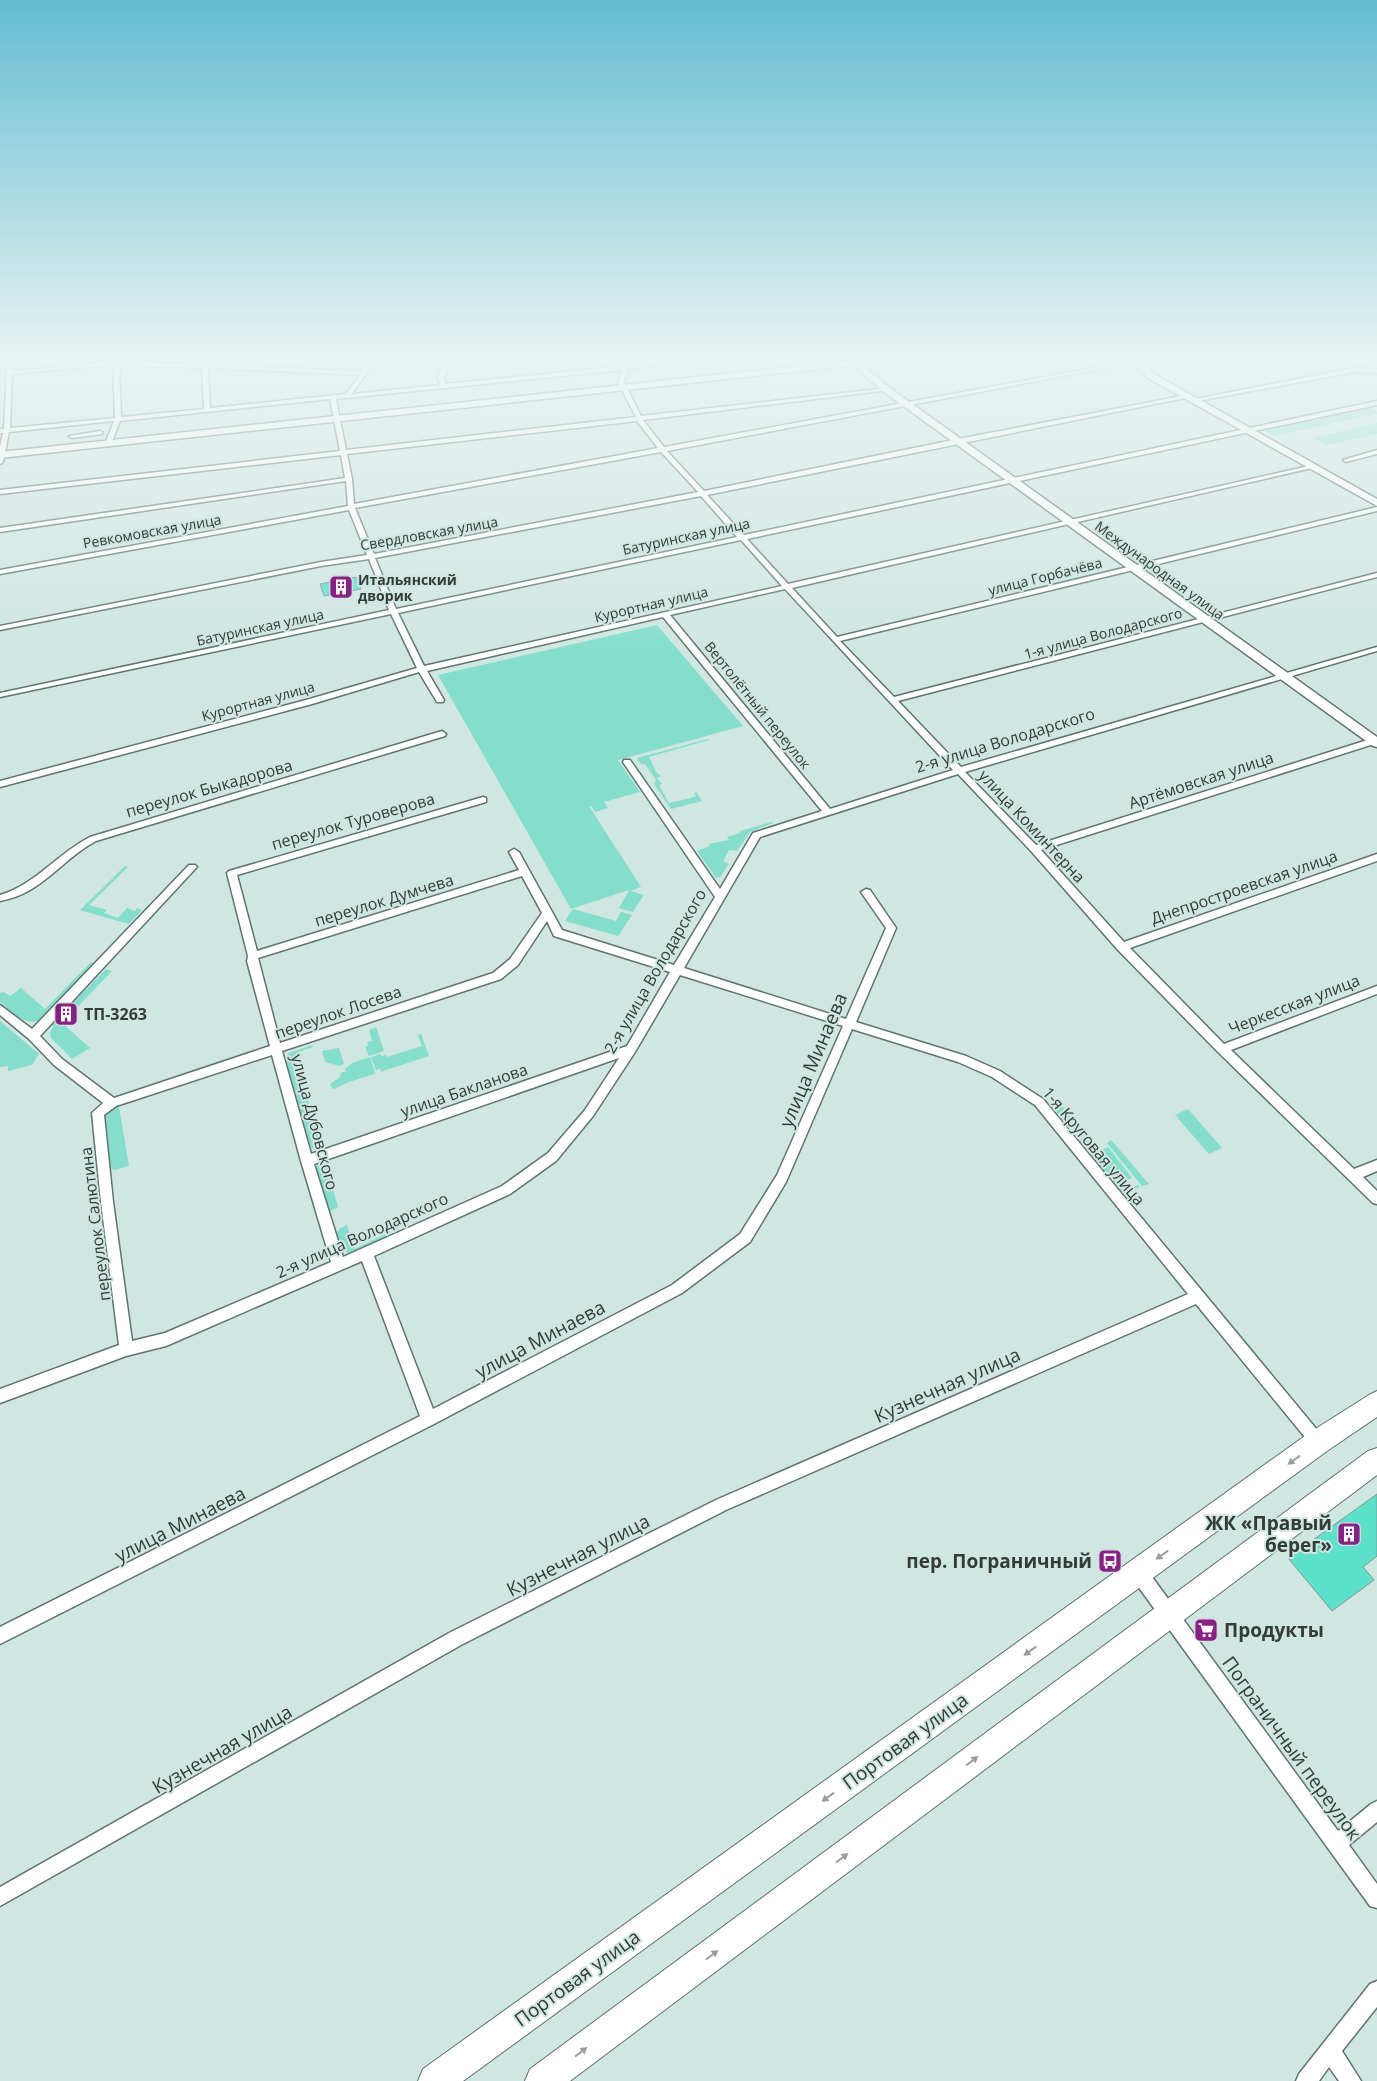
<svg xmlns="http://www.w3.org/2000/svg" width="1377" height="2081" viewBox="0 0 1377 2081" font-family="'Open Sans',sans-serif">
  <rect width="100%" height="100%" fill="#cfe6e1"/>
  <g fill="#84decc">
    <path d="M1366,406L1377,412V414L1274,436L1262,429Z"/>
    <path d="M1377,423V434L1326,445L1313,438Z"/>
    <path d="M657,625L743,726L618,760L640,792L604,802L608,808L595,812L591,806H589L641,887L630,891L644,895L633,912L619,908L629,890L571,909L438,675Z"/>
    <path d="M708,739L709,740L649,757L656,772L661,776L657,778L662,784L659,785L669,803L691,798L696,796L694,793L696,792L702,801L671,809L654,784L656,780L646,765L640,763L637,758Z"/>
    <path d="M772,822L773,823L750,832L737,851L729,850L723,861L729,864L720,877L716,878L697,851L710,846L709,844L729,840L727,837L740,833V831Z"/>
    <path d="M125,866L128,867L89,905L107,910L104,913L118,918L127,908L135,911L137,908L142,910L129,924L80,910Z"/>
    <path d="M573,909L616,921L621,912L632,915L618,936L565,921Z"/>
    <path d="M91,962L99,964L41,1020C24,1027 13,1012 0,1002V993L4,992L10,996L21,988L45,1009Z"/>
    <path d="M106,969L112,971L62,1023L90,1048L72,1059L51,1038L50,1031L54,1026L51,1025Z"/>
    <path d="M0,1021L39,1054L32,1065L8,1071V1066L0,1067Z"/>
    <path d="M376,1027L384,1051L369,1056L365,1047L368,1046L367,1042L372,1041L369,1030Z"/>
    <path d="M421,1034L429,1056L349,1082L334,1089L332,1088L330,1084L339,1078L342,1072H346L345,1069L352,1063L370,1057L375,1073L381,1072V1069L376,1070L371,1057L380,1054L382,1056L386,1055L387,1057L422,1046L418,1035Z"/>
    <path d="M312,1045L313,1047L298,1052L295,1055L322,1149L324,1150L317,1152L310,1146L285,1058L289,1053Z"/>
    <path d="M339,1048L344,1064L340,1066L325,1062L322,1051Z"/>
    <path d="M1055,1103L1061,1105L1091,1144L1086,1146L1080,1141L1084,1137L1073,1123L1066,1124L1053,1107Z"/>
    <path d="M119,1107L129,1166L115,1170L110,1168L105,1111Z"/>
    <path d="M1188,1109L1222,1148L1209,1154L1175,1115Z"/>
    <path d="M1111,1140L1149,1184L1142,1186L1107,1143Z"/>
    <path d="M1108,1147L1132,1178L1123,1182L1128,1189L1138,1185L1140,1187L1122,1194L1091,1154Z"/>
    <path d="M325,1161L338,1207L328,1212L315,1172L317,1165Z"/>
    <path d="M347,1225L354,1249L388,1233L389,1237L350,1254L342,1249L336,1234L339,1229Z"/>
  </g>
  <g fill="#5ce1ca" stroke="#829893">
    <path d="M356,577L361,589L324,596L320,584Z"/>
    <path d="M1377,1494V1556L1363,1567L1374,1580L1332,1611L1288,1558Z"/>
  </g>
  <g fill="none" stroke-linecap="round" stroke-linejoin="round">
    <g stroke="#607470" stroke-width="3">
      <g id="street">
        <path d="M7,362H13L12,371L107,362H134L362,371L368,362H374L352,394L440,385L438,376L446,362H452L444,376L445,384L623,366L624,362H630L629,366L687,362L628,369L624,382L641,416L887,388L890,390L643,420L664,447L1126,362H1138L667,451L704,491L953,440L1187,395L1190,397L707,495L744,535L1377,401V405L747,539L788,584L1313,465L1316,467L792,588L837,637L1377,507V511L840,641L894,697L1377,573V577L898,701L961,767L1377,647V651L965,772L1036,845L1377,737V743L1041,850L1124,942L1377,854V861L1130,948L1224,1044L1377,986V994L1231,1050L1354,1169L1377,1160V1171L1363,1177L1377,1191V1204L1373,1203L1218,1052L1118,950L1031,851L958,774L760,837L684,968L846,1019L886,928L861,892L866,889L870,890L896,928L856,1022L966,1056L1000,1071L1043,1099L1323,1437L1325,1442L1323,1447L1318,1449L1313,1447L1196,1304L726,1510L461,1645L0,1906V1887L449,1633L716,1500L1188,1294L1035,1105L992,1077L958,1062L852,1029L786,1182L750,1242L682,1293L434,1424L0,1644V1627L420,1416L362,1261L166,1346L126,1356L0,1403V1389L119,1345L101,1202L92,1113L103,1103L54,1065L29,1039L0,1015V1005L32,1029L189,865H195L197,867L195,869L40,1036L62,1059L114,1098L270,1046L247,961L248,956L227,873L229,871L483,797L486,798V802L237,875L257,951L519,870L509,852L514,849L519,852L562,930L674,965L715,897L623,762L624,760H630L720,889L753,833L822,811L663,617L427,671L444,700L443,702H437L419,672L312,704L0,787V781L306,700L417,668L391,614L0,697V693L389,610L369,559L321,566L0,630V626L321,562L367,555L349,510L0,574V570L348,506L346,481L0,532V528L345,478L341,455L0,494V490L340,451L330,399L120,421L111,444L108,446L105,444L114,421L9,432L3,462L0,464V447L3,433H0V429H4ZM113,365L115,418L10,428L12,374ZM119,365L202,368L204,409L121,417ZM208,368L360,375L346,394L210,408ZM622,370L618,382L636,417L346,450L336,399ZM637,421L658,448L354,504L352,479L347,454ZM661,452L698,492L374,554L355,508ZM701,496L737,537L396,609L375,558ZM741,540L782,586L424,666L398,613ZM785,589L953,770L830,809L670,615ZM522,876L542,913L510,959L493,973L280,1043L258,958ZM547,921L554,936L670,972L627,1046L311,1154L282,1051L501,979L518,965ZM680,975L843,1026L777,1175L740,1234L672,1285L433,1409L374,1256L510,1194L556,1161L593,1116L635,1052ZM272,1055L301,1161L331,1262L165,1333L132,1341L113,1202L104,1115L116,1106ZM619,1058L585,1110L548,1153L502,1186L343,1257L314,1164Z"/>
        <path d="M1354,368L1377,369V373L1354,372L1193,402L1190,400Z"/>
        <path d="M100,431L102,432V434L72,438L69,436Z"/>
        <path d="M1377,450V454L1346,462L1343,460Z"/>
        <path d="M442,731L446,734L445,736L96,841C71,854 54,876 30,890C20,896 10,899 0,901V895C35,885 58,853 90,837Z"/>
        <path d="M1138,1564L1144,1566L1338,1831L1371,1804L1377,1801V1822L1349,1845L1377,1884V1908L1370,1906L1132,1578L1130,1572L1132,1566Z"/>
        <path d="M1377,1981V2007L1342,2051L1361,2081H1339L1329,2067L1319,2081H1296L1299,2074L1370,1984Z"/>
      </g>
    </g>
    <g stroke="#607470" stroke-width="3">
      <g id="secondary">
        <path d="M837,362H864L868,370L890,388L1377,737V747L1373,746L884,392L862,373L857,365L0,458V452Z"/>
        <path d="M1133,362H1142L1154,374L1377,499V506L1148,378Z"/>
      </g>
    </g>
    <g stroke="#607470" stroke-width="2">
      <g id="primary">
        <path d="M1377,1391V1417L1327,1451L463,2081H418L423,2069L1309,1433L1369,1395Z"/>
        <path d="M1377,1448V1475L570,2081H525L530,2069L1368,1451Z"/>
      </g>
    </g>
    <use href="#street" fill="#fff" fill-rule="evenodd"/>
    <use href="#secondary" fill="#fff" fill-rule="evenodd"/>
    <use href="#primary" fill="#fff" fill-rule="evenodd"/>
  </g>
  <defs><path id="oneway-solid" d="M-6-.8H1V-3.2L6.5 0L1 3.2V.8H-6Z" transform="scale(1.25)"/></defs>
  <g fill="#999e9c">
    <use href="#oneway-solid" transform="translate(1294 1460) rotate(144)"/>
    <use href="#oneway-solid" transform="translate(1162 1555) rotate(144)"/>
    <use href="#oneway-solid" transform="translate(1030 1651) rotate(144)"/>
    <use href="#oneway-solid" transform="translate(972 1761) rotate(-37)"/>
    <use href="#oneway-solid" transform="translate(828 1797) rotate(144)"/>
    <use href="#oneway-solid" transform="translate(842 1858) rotate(-37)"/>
    <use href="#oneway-solid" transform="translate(712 1955) rotate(-37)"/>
    <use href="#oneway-solid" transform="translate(581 2052) rotate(-37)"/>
  </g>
  <linearGradient id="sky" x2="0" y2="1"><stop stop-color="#63bcd2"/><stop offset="0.55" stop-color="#e9f4f2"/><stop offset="1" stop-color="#e9f4f2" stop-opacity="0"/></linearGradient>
  <rect width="1377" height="653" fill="url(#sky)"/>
  <defs>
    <g id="building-square" transform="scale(1.25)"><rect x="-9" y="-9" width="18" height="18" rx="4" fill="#8a2085" stroke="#cfe6e1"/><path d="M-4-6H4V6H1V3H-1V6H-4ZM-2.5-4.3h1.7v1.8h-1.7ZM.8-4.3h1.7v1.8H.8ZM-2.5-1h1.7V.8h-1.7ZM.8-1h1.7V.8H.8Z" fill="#fff"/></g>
    <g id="bus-square" transform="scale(1.25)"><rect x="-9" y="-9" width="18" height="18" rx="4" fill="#8a2085" stroke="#cfe6e1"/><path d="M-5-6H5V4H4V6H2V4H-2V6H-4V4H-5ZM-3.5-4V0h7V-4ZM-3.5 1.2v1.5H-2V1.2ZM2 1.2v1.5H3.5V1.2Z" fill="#fff"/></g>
    <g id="supermarket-square" transform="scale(1.25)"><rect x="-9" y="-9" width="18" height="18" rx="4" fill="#8a2085" stroke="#cfe6e1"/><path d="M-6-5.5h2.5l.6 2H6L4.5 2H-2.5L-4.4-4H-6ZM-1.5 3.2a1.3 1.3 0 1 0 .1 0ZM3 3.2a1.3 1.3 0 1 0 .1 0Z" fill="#fff"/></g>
  </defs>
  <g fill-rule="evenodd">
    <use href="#building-square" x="341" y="587"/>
    <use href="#building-square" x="66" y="1014"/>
    <use href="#building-square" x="1349" y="1534"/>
    <use href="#bus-square" x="1110" y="1561"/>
    <use href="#supermarket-square" x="1206" y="1630"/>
  </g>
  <g text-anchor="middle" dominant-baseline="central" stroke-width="4" stroke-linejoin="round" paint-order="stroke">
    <g font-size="14" fill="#333c39" stroke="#cfe6e1">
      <text transform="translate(152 531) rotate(-10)">Ревкомовская улица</text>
      <text transform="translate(429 533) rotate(-10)">Свердловская улица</text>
      <text transform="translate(686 536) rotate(-12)">Батуринская улица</text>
      <text transform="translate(1160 570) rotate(36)">Международная улица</text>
      <text transform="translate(1045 576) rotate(-14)">улица Горбачёва</text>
      <text transform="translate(651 604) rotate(-13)">Курортная улица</text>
      <text transform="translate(260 627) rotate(-12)">Батуринская улица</text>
      <text transform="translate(1103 633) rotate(-15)">1-я улица Володарского</text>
      <text transform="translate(258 701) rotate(-15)">Курортная улица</text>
      <text transform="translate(758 705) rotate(51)">Вертолётный переулок</text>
    </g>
    <g font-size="14" font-weight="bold" fill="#333c39" stroke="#cfe6e1" text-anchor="start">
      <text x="358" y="579">Итальянский<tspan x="358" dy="16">дворик</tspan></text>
    </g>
    <g font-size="16" fill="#333c39" stroke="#cfe6e1">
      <text transform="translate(1005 740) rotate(-17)">2-я улица Володарского</text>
      <text transform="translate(1201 780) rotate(-18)">Артёмовская улица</text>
      <text transform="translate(209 788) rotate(-16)">переулок Быкадорова</text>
      <text transform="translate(353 821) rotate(-16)">переулок Туроверова</text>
      <text transform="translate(1032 826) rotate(47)">улица Коминтерна</text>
      <text transform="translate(1244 887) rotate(-19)">Днепростроевская улица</text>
      <text transform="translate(384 900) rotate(-17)">переулок Думчева</text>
      <text transform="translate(655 971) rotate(-60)">2-я улица Володарского</text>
      <text transform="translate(1294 1004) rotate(-21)">Черкесская улица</text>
      <text transform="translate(338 1012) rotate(-19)">переулок Лосева</text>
      <text transform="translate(464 1090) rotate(-19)">улица Бакланова</text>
      <text transform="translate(315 1122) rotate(75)">улица Дубовского</text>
      <text transform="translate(1094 1146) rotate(50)">1-я Круговая улица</text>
      <text transform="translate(95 1224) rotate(-97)">переулок Салютина</text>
      <text transform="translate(362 1235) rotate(-24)">2-я улица Володарского</text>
    </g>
    <g font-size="16" font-weight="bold" fill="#333c39" stroke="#cfe6e1" text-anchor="start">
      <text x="84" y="1014">ТП-3263</text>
    </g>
    <g font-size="19" fill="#333c39" stroke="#cfe6e1">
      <text transform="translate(813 1060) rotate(-67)">улица Минаева</text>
      <text transform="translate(540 1339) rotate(-28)">улица Минаева</text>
      <text transform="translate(947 1385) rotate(-24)">Кузнечная улица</text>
      <text transform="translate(180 1524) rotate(-27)">улица Минаева</text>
      <text transform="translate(578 1555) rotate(-27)">Кузнечная улица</text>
      <text transform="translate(905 1741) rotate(-36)">Портовая улица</text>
      <text transform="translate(1292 1748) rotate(54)">Пограничный переулок</text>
      <text transform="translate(222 1749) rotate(-30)">Кузнечная улица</text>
      <text transform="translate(577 1978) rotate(-36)">Портовая улица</text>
    </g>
    <g font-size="19" font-weight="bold" fill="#333c39" stroke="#cfe6e1" text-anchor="end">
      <text x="1332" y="1523">ЖК «Правый<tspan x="1332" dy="22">берег»</tspan></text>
      <text x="1092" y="1561">пер. Пограничный</text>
      <text x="1224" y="1630" text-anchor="start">Продукты</text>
    </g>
  </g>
</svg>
